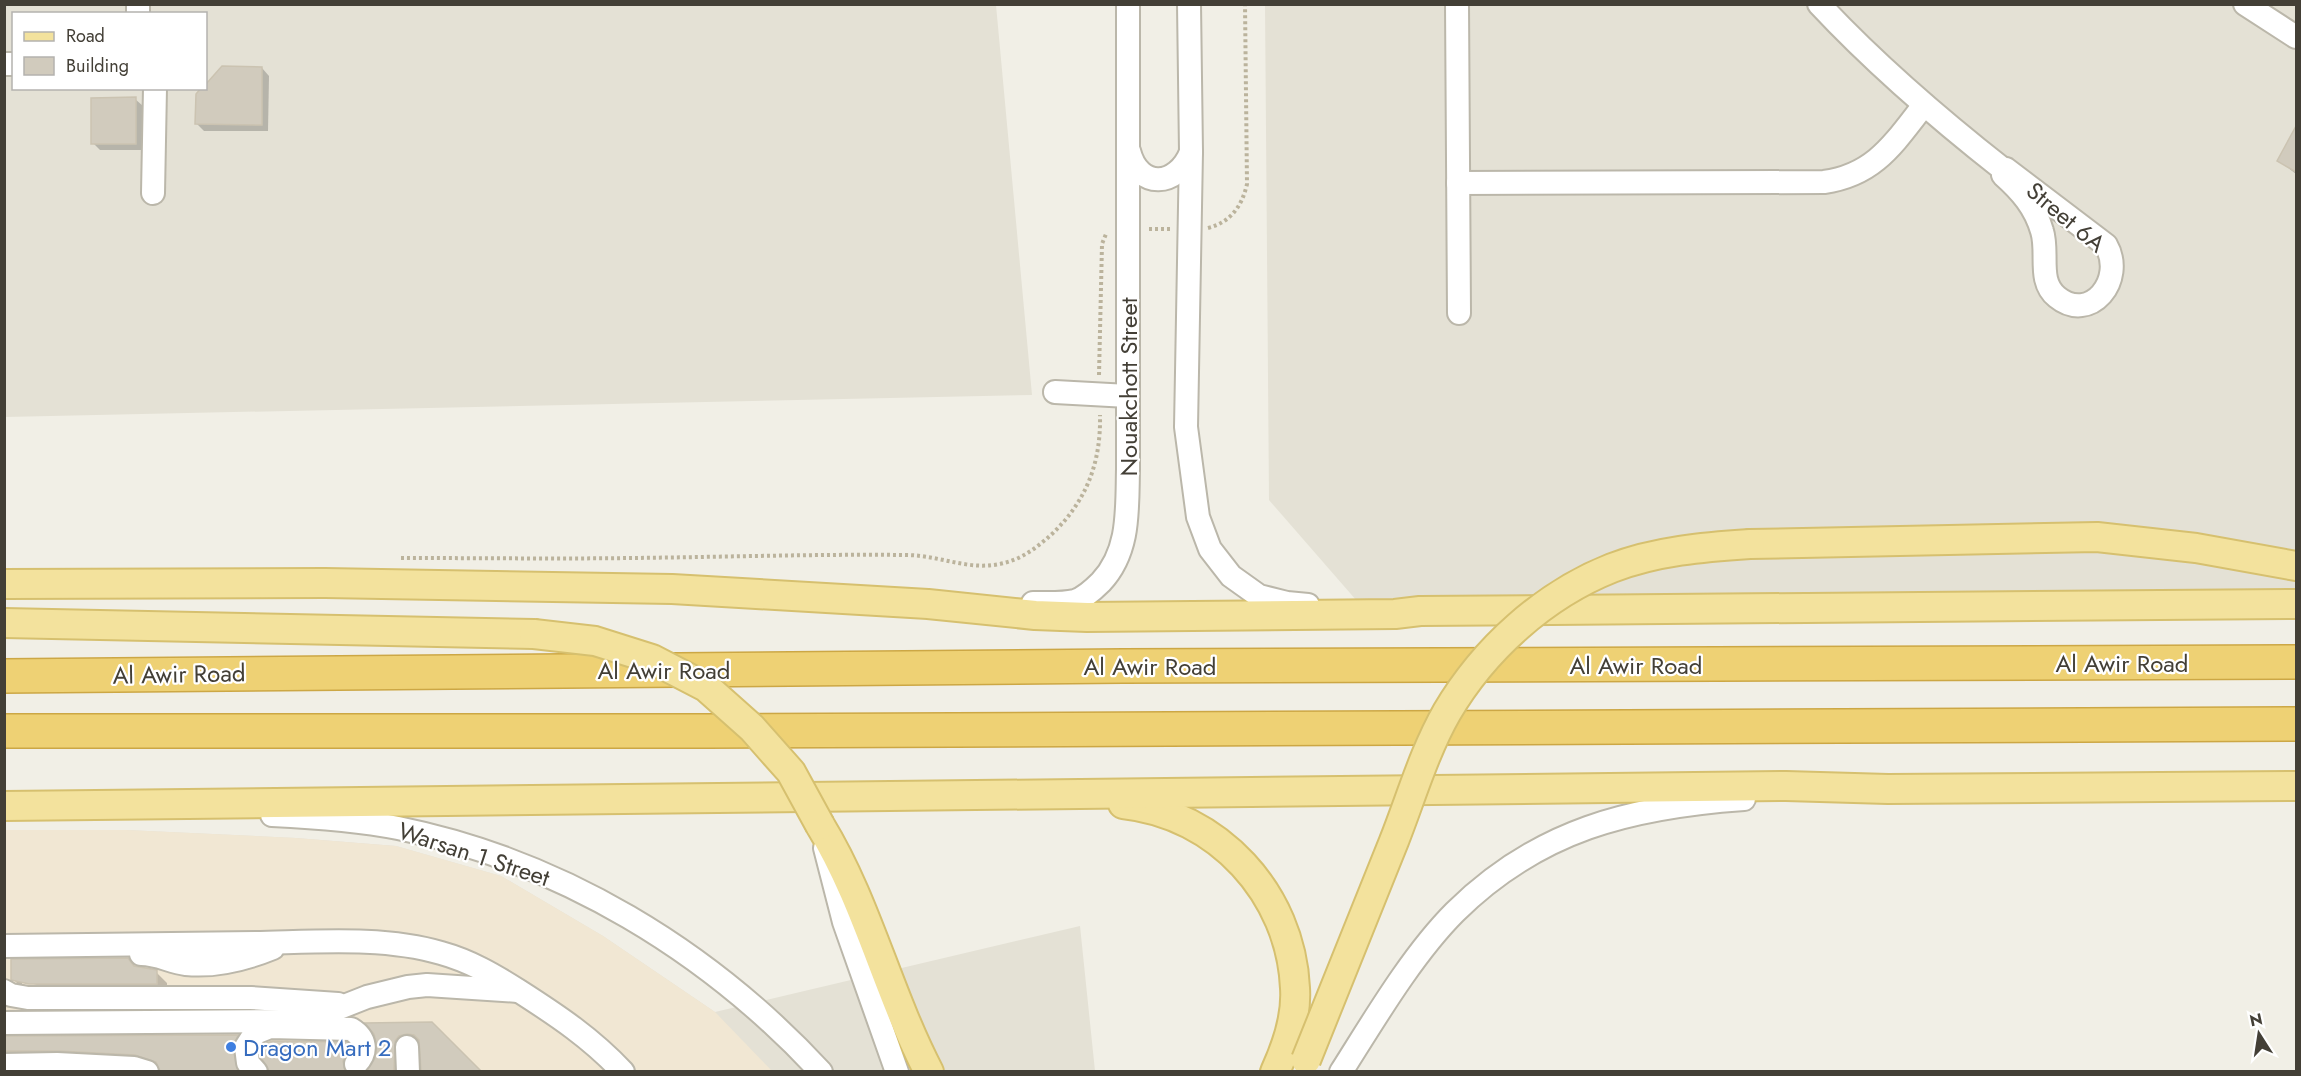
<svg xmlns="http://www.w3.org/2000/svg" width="2301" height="1076" viewBox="0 0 2301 1076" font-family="Jost,sans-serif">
  <rect width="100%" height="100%" fill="#f1efe6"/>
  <g fill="#e4e1d5" fill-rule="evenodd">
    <path d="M4,5H996L1032,395L5,417ZM14,14H206V88H14Z"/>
    <path d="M1265,5H2296V606L1370,616L1269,500Z"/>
    <path d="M4,830H126L296,838L396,846L501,876L603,936L715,1012L1080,926L1095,1071H5Z"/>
  </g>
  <path fill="#f1e7d3" d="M4,830H126L296,838L396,846L501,876L603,936L715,1012L772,1071H5Z"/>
  <g fill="#0003" fill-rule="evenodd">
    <path d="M222,68H262L269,76L268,131H204L197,124L206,86Z"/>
    <path d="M135,99L143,106L142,150H100L93,143Z"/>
    <path d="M2291,139L2296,141V174L2279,161Z"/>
    <path d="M128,960L136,967L156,972L167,983V995L24,990L13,979ZM22,981L37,985L36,988L22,984Z"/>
    <path d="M432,1024L479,1072H421L420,1042L414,1040L401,1072H368L373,1067L379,1050L375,1034Z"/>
    <path d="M237,1036L244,1043L241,1072H161L160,1066L143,1061H4V1038Z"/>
    <path d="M346,1044L354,1052L350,1072H270Z"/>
  </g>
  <g fill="#d1cbbd" stroke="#cbc3b1" stroke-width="1.5">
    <path d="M222,66L262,67V125L195,124L196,94L201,88H206V84Z"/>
    <path d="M136,97V144H91V98Z"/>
    <path d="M2296,126V172L2277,161Z"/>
    <path d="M128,958L134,966L157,970V984H29L11,980V959Z"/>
    <path d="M432,1022L481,1071H421L419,1040L414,1035L407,1034L399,1036L395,1041L394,1071H367L375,1058L377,1045L374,1034L365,1023Z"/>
    <path d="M238,1035L233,1049L238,1071H160L156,1062L135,1055L58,1051H4V1036Z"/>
    <path d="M272,1041L347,1042L350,1048L343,1061L345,1071H269L261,1057L260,1050L264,1044Z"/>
  </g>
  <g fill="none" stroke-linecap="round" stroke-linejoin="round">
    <g stroke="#bbb7aa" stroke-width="26">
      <g id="minor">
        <path d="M138,4V14"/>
        <path d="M1189,4L1191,152L1186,427L1198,517L1210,549L1231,576L1259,596L1287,603L1308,605"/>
        <path d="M1457,4L1459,313"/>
        <path d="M1819,4C1876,65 1939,119 2004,170"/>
        <path d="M2245,4L2296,37"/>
        <path d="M4,64H14"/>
        <path d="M1129,151C1139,190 1177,187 1191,152"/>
        <path d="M2006,169L2106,245C2126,280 2090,324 2057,297C2037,281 2049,253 2042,231C2035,207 2021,191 2003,175Z"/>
        <path d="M1458,183L1824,182C1875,175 1894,143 1924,105"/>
        <path d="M153,193L155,88"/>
        <path d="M1055,392L1128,396"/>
        <path d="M1033,603C1046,603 1062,604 1075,601C1084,598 1094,589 1101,582C1130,551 1127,510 1128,469V4"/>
        <path d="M272,815C314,817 357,820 398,828C561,861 709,951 821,1072"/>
        <path d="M825,848L844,922L897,1072"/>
        <path d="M4,946C88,945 172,944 255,943C314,942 384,936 441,953C470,961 494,975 519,991C558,1016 591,1038 623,1072"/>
        <path d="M141,954C158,954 170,962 186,964C216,967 246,959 273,948"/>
        <path d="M4,991L11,995L28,998H251L338,1004"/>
        <path d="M4,1023L289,1021L329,1012L367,997L408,987L427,985L518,991"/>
        <path d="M407,1047L408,1072"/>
        <path d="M4,1065L57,1064L134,1068L147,1072"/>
        <path d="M256,1072L248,1063L246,1047L255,1033L270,1027L351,1029C366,1038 368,1052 356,1064"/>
        <path d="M1341,1072C1374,1020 1412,955 1455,912C1538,830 1630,807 1744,799"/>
      </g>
    </g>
    <g stroke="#d6c06f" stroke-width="32">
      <g id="major">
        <path d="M1750,544L2097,537L2196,548L2296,566"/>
        <path d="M4,584L325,583L672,589L928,604L1035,615L1087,617L1395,614L1420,611L2296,604"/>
        <path d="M4,623L534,634"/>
        <path d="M1123,804C1218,814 1291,894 1295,988C1297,1017 1287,1046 1275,1072"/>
        <path d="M4,806L1786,786L1888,789L2296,786"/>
        <path d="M820,825C867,902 887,991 929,1072"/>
      </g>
    </g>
    <g stroke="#cca745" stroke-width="36">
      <g id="highway">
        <path d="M4,676L1123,666L2296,662"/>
        <path d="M4,731H707L2296,724"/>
      </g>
    </g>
    <g stroke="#bbb39c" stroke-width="4" stroke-dasharray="3 3" stroke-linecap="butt">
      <path d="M1208,228C1231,222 1242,206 1247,184L1245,4"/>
      <path d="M1149,229H1171"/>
      <path d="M1099,375L1102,244L1106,234"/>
      <path d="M401,558C478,558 556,559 633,558C723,557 814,554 905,555C945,555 975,576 1016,559C1030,553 1042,543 1053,533C1087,500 1101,462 1100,415"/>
    </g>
    <use href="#minor" stroke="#fff" stroke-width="22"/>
    <use href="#major" stroke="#f3e29d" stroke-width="28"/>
    <use href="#highway" stroke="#eed174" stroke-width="33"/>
    <g stroke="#d6c06f" stroke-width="32" stroke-linecap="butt">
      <g id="major-bridge">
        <path d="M534,634L595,641L652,659L706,687L752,728L791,772L820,825"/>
        <path d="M1306,1060C1336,987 1365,914 1394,841C1411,798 1424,752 1447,712C1484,649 1544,595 1612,568C1656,551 1704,547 1750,544"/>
      </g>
    </g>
    <use href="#major-bridge" stroke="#f3e29d" stroke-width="28"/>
  </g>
  <circle fill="#3f7fe0" stroke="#fff" stroke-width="2" cx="231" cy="1047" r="6"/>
  <g text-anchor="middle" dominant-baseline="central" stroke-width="4.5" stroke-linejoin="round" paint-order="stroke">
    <g font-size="24" fill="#433f36" stroke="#fff">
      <text transform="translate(2066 217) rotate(40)">Street 6A</text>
      <text transform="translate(1128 387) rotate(-90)">Nouakchott Street</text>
      <text x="2122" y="663">Al Awir Road</text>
      <text x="1636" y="665">Al Awir Road</text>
      <text x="1150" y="666">Al Awir Road</text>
      <text x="664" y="670">Al Awir Road</text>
      <text transform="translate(179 674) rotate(-1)">Al Awir Road</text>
      <text transform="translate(474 854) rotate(18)">Warsan 1 Street</text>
    </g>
    <g font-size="24" fill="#366cbe" stroke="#fff" text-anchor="start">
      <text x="243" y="1047">Dragon Mart 2</text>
    </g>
  </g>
  <rect width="2301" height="1076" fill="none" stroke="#433f36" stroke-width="12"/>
  <rect x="12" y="12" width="195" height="78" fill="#ffffff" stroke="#b4b2af" stroke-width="1.5"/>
  <rect x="24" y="32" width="30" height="9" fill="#f3e29d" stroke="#b4b2af" stroke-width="1.5"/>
  <text x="66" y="42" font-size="18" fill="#433f36">Road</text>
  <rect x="24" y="57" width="30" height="18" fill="#d1cbbd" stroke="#b4b2af" stroke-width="1.5"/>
  <text x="66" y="72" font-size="18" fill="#433f36">Building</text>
  <g transform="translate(2259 1034) rotate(348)" stroke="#ffffff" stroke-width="4.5" paint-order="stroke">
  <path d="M0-4.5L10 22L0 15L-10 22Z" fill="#433f36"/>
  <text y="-9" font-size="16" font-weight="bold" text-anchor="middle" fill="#433f36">N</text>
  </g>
</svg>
